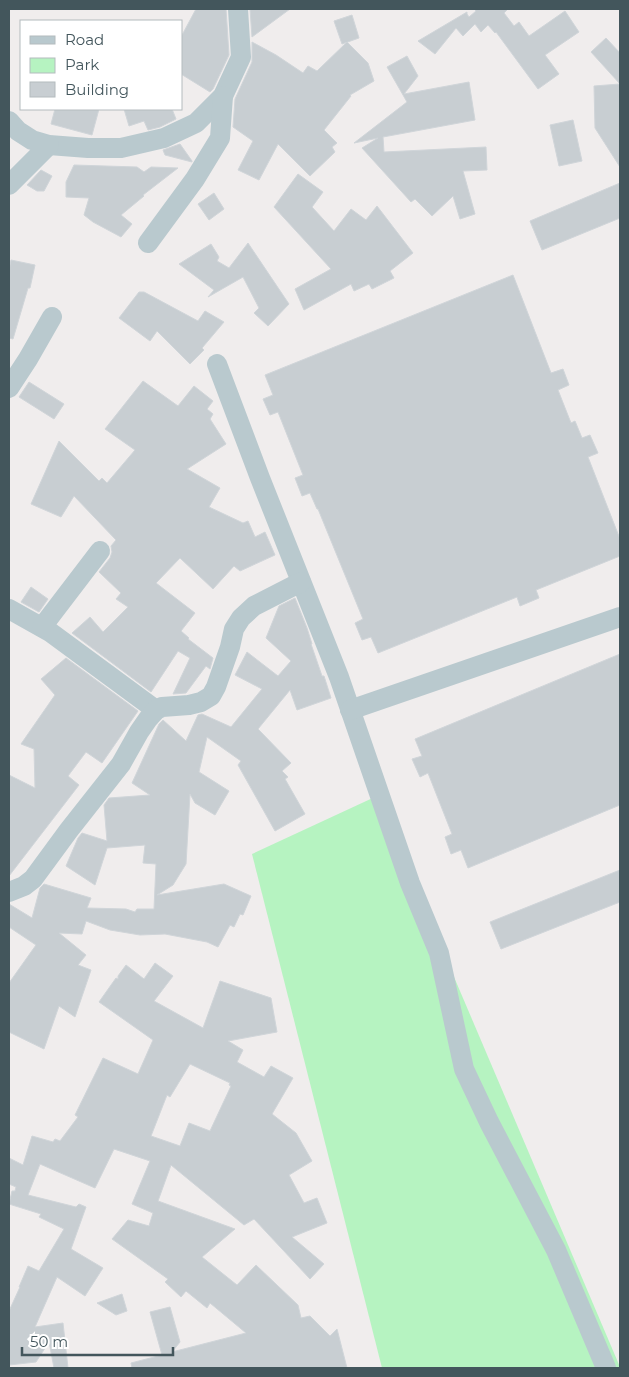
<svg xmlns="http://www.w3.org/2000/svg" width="629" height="1377" viewBox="0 0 629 1377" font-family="Montserrat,sans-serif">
  <rect width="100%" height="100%" fill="#f0eded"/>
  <path fill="#b6f3c1" d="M377,796L620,1367V1368H382L252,854Z"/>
  <g fill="#c8ced2" stroke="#d0d5d9" fill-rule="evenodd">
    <path d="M196,9H226L229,55L213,89L210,92L181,74V37Z"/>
    <path d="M250,9H290L252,37Z"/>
    <path d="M474,9H508L504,13L514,26L519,22L529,36L565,11L579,32L545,55L559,74L538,89L496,32L495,33L488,25L481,32L475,24L463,36L456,28L435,54L418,41L467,12V14L469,17L476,11Z"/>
    <path d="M352,15L359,38L342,44L334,21Z"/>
    <path d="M606,38L620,53V84L591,52Z"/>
    <path d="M252,42L276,55L303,73L308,66L317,71L347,42L368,63L374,81L350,95L351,96L324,130L337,143L332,147L335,152L310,176L278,144L259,180L238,170L253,141L233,127L235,99L252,62Z"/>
    <path d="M407,56L418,76L404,94L469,82L475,120L383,137L384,152L486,147L487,170L463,171L475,214L460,219L453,196L432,216L415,199L411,202L362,148L378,138L354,143L407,102L387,67Z"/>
    <path d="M620,84V167L595,128L594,86Z"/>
    <path d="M55,109H99L92,135L51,124Z"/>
    <path d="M124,109H172L176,119L160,127L148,130L144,121L129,126Z"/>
    <path d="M573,120L582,161L559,166L550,125Z"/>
    <path d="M180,144L192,161V162L165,155L163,150Z"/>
    <path d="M74,165L137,167L144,172L151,167L178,168L143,195L144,196L121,215L132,224L121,237L93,222L84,215L89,198L66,197V182Z"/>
    <path d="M41,170L52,176L44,191H37L27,185Z"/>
    <path d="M298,174L323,192L312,207L334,231L351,209L366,220L377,206L413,253L390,271L394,278L372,289L369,284L354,291L351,284L304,310L295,289L331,269L274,207Z"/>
    <path d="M620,183V218L542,250L530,221Z"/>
    <path d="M214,193L224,209L209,220L198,204Z"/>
    <path d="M248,243L289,304L268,326L254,313L259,308L243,277L208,297L214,290L179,264L211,244L219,257L217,261L229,268Z"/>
    <path d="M11,260L35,265L30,288H28L13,339L9,338V270Z"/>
    <path d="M513,275L551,373L563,369L569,385L558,390L571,423L575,421L582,438L590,435L598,453L588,457L620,539V556L536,590L539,598L520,606L517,597L378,653L371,637L362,640L355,623L363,619L318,509H317L310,493L302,496L295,478L303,475L278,412L270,415L263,399L273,395L265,375Z"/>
    <path d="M139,292H144L198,321L205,311L224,322L202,348L204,350L190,364L157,331L150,341L119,318Z"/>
    <path d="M143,381L178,406L194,386L213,401L207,409L213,414L210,419L226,444L187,469L220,488L209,507L243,523L248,521L255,537L265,532L275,555L240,571L234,566L213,589L180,558L156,583L195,613L181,631L189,638L188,639L213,658L210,669L206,666L186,693L173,694L190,658L178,651L151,692L72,633L90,617L103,632L128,607L116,599L121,593L99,572L110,558L112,552L111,546L116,540L74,496L61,517L31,504L59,441L99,481L102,478L107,483L135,450L105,429Z"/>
    <path d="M29,382L64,404L54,419L19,397Z"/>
    <path d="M31,587L48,599L39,612L21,602Z"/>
    <path d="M295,598L307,628L312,644H311L322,676H324L331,698L297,710L290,690L258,729L291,763L282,771L288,777L285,779L305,814L275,831L238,765L241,761L207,737L199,772L229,791L215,815L195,803L190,794L186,864L173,885L157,895L224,884L251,896L243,915L240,914L234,927L230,925L218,947L207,942L165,934L140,935L110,930L86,921L82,934L59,933L86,955L78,965L91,970L75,1017L59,1006L44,1049L9,1032V983L36,945L9,927V904L32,918L40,888L44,884L91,898L87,908L126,909L135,912L137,909H154L156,864L143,863L145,845L107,848L95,885L66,866L78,838L82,833L107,841L104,805L109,798L150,795L132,783L159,724L163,720L186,741L198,715L202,714L231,727L262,689L235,675L247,652L278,676L291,661L266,638L279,606Z"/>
    <path d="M620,654V805L468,868L461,850L451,854L445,837L452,834L428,773L420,777L412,759L422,756L415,739Z"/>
    <path d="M66,658L138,711L102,763L86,752L68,776L79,785L9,876V775L35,788L34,749L21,744L55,695L41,679Z"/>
    <path d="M620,870V902L501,949L490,922Z"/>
    <path d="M155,963L173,976L154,1001L203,1028L220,981L271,998L277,1032L228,1041L243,1050L237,1062L264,1077L271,1066L293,1078L272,1114L296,1133L312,1161L289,1175L304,1203L317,1198L327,1223L292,1237L324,1264L310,1279L254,1219L244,1225L171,1165L158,1201L235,1229L202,1257L237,1285L256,1265L298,1305L301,1318L310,1316L330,1336L337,1329L347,1368H132L131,1363L162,1355L150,1312L170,1307L180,1342L172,1352L246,1333L210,1303L207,1308L186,1291L181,1297L165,1282L168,1279L112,1239L128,1220L149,1226L153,1213L132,1204L150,1161L114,1149L95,1188L40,1164L28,1195L76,1207L79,1204L86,1207L71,1249L103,1268L85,1296L57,1277L35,1327L63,1323L68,1368H54L49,1342L36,1362L9,1365V1311L20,1287H19L28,1266L39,1271L64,1229L39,1217L41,1214L9,1204L12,1191H15L16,1187L9,1184V1158L23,1165L32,1136L53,1142L55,1139L60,1141L78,1117L75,1115L103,1058L138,1074L153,1040L99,1002L116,978L118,979V976L126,965L144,979ZM190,1064L230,1083L229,1085L231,1086L210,1131L189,1123L180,1146L151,1136L167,1095L170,1097Z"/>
    <path d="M122,1294L127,1311L116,1315L97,1303Z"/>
  </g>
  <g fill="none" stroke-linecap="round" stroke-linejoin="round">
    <g stroke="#b9c9ce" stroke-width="20">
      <path d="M9,121L18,131L32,140L49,145L88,148H121L164,138L196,123L223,96L241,57L238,9"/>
      <path d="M9,185L49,145"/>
      <path d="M148,243L195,179L220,138L223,96"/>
      <path d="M217,364L260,478L339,677L410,883L439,953L464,1069L489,1122L556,1250L606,1368"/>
      <path d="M9,388L28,359L52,317"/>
      <path d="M9,609L50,632L156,710"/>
      <path d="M42,627L100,551"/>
      <path d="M350,710L620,617"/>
      <path d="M9,892L24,886L33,879L69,830L121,764L139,732L148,719L156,710L162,707L189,705L201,702L211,696L216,687L230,647L234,629L241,618L254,606L301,582"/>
    </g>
  </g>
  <rect width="629" height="1377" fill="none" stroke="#43565c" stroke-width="20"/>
  <rect x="20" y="20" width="162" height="90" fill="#ffffff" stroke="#b4bbbe"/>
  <rect x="30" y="36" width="25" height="8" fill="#b9c9ce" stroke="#b4bbbe"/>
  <text x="65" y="45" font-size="15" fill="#43565c">Road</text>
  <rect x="30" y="58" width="25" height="15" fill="#b6f3c1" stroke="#b4bbbe"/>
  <text x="65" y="70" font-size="15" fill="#43565c">Park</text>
  <rect x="30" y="82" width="25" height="15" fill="#c8ced2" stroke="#b4bbbe"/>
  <text x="65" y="95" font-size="15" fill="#43565c">Building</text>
  <path d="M22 1347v8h151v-8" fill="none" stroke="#43565c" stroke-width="2.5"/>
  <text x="30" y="1347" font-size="15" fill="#43565c" stroke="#ffffff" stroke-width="4" paint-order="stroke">50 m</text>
</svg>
